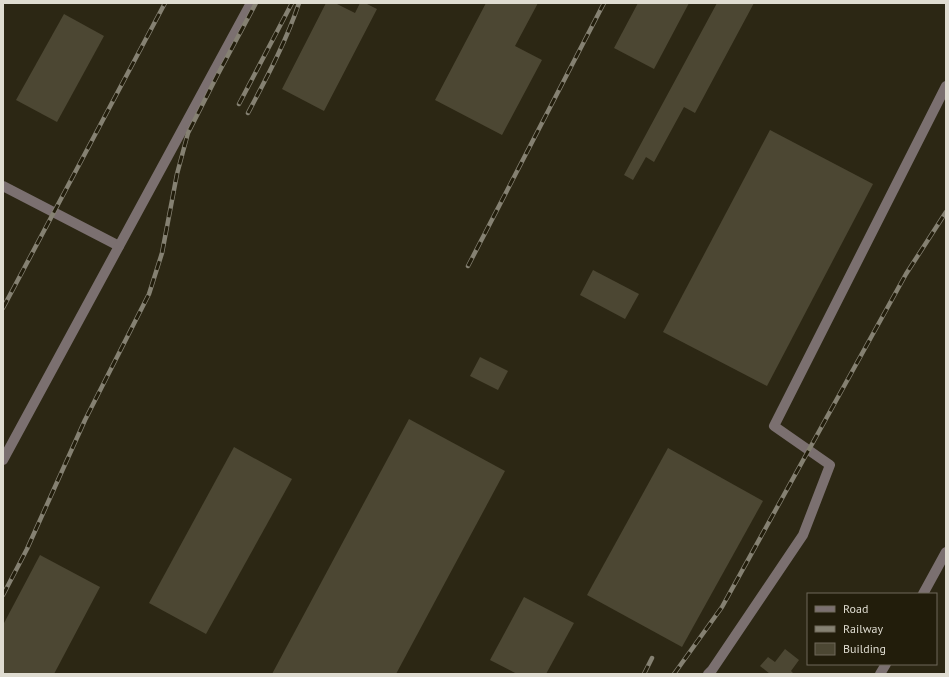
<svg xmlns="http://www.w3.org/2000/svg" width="949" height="677" viewBox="0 0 949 677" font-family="'PT Sans',sans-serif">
  <rect width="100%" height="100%" fill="#2c2714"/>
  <g fill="#4c4733">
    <path d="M326,3H335L355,13L360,3H365L377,9L324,111L282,89Z"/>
    <path d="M486,3H538L515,46L542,60L502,135L435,100Z"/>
    <path d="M638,3H689L654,69L614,48Z"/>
    <path d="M717,3H754L695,113L684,107L654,162L646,157L633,180L624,175Z"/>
    <path d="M64,14L104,36L57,122L16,100Z"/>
    <path d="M770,130L873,184L767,386L663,332Z"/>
    <path d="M593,270L639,294L625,319L580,295Z"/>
    <path d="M480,357L508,371L498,390L470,376Z"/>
    <path d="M409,419L505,471L396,674H272Z"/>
    <path d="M234,447L292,479L206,634L149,603Z"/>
    <path d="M668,448L763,501L682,647L587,595Z"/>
    <path d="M40,555L100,587L54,674H3V625Z"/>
    <path d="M524,597L574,623L546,674H517L490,660Z"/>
    <path d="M785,649L799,660L791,671L794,674H770L760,666L768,657L775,662Z"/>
  </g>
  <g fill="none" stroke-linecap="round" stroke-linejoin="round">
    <g stroke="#7b7070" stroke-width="10">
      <path d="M3,186L119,246"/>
      <path d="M3,460L251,3"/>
      <path d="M923,594L946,552"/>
      <path d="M708,674L712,670L803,535L830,465L774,426L946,86"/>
      <path d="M880,674L886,664"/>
    </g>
    <g stroke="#858172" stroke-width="4.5">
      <g id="rail">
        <path d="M239,104L292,3"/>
        <path d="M248,113C267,77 286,42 299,3"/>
        <path d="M468,266L604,3"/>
        <path d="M3,308L165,3"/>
        <path d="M3,595L27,549L85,420L149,294L162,253L177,174L188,133L218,74L256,3"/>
        <path d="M644,674L652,658"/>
        <path d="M674,674L722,607L906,274L946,212"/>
      </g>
    </g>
    <use href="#rail" stroke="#221d0b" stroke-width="3" stroke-dasharray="9" stroke-linecap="butt"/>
  </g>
  <rect width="949" height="677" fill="none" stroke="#dfdcd1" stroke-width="8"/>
  <rect x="807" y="593" width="130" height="72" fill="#221d0b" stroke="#6e695a"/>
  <rect x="815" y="606" width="20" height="6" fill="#7b7070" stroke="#6e695a"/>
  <text x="843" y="613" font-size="12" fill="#dfdcd1">Road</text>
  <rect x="815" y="626" width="20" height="6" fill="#858172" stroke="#6e695a"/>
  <text x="843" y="633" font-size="12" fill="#dfdcd1">Railway</text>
  <rect x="815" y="643" width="20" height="12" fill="#4c4733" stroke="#6e695a"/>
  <text x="843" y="653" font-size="12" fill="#dfdcd1">Building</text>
</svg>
